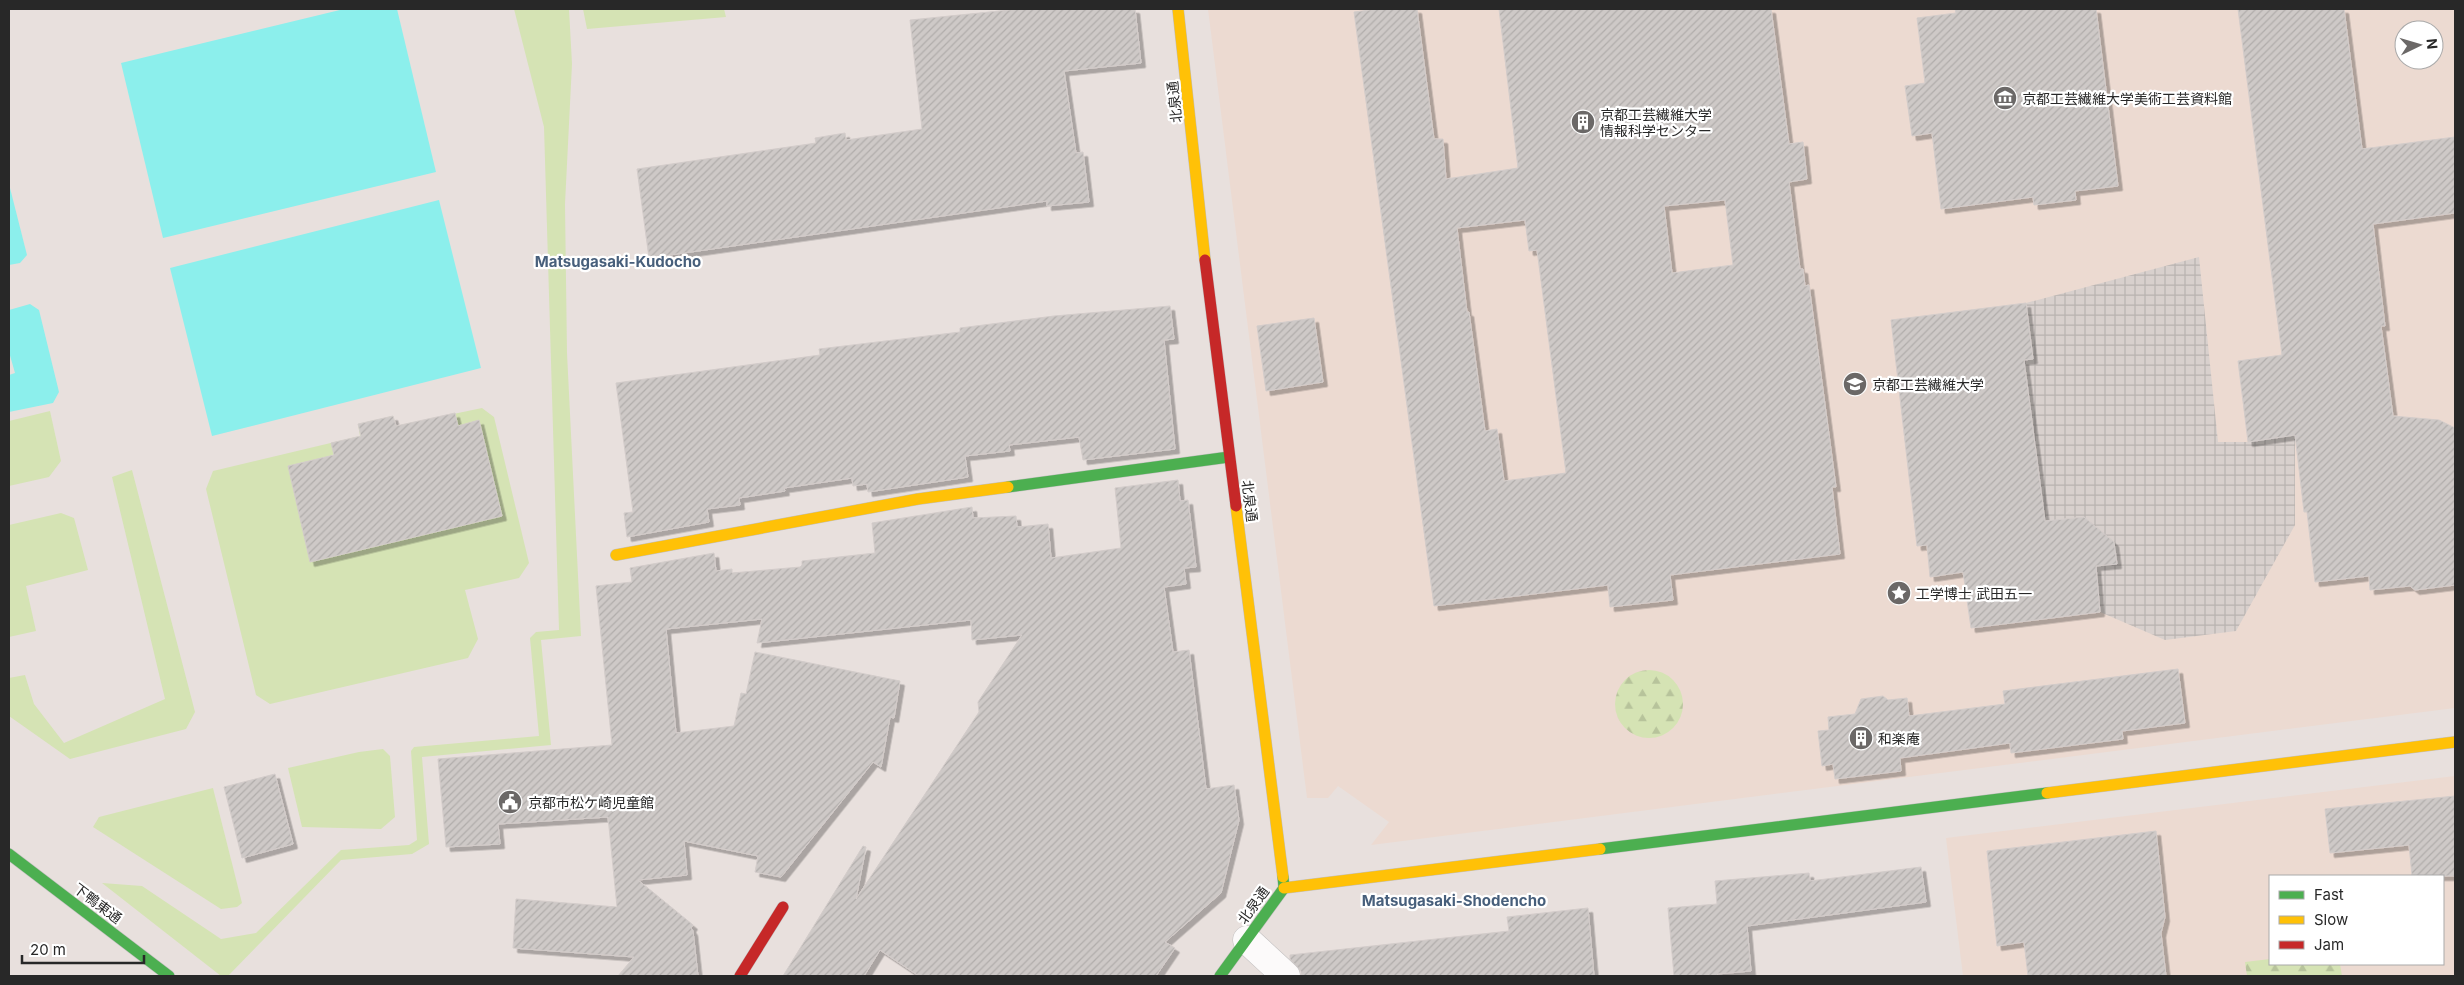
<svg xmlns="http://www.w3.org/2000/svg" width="2464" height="985" viewBox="0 0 2464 985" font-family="Inter,'Noto Sans JP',sans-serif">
  <defs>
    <pattern id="forest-firs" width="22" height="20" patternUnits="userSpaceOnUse" patternTransform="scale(1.25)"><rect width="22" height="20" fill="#d5e3b4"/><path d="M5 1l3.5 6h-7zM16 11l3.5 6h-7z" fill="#b7c39b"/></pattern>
    <pattern id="plaza-grid" width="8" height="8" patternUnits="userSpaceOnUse" patternTransform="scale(1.25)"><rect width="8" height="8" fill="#d8d0cd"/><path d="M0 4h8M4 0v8" fill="none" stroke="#b9b3b0"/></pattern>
    <pattern id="building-hatch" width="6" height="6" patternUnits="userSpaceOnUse" patternTransform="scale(1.25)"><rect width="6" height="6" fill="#cec9c7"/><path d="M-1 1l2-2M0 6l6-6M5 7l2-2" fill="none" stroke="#b1adab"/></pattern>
    <filter id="shadow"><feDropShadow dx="4.5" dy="4.5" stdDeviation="0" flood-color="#0004"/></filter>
  </defs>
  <rect width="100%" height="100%" fill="#e8e0dd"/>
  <g fill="#ecdad1" fill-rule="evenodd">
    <path d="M1208,9H2455V708L1371,845L1389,822L1338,786L1328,798H1307ZM2404,30H2434V60H2404Z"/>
    <path d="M2455,776V976H1963L1946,838ZM2270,876H2443V964H2270Z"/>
  </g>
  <g fill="#d5e3b4">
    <path d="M514,9H569L572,64L565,204L567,353L581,636L541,640L551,745L422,757L429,844L412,854L341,860L228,976H221L102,883L142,886L221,939L256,933L341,850L409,845L417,840L411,751L414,747L539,736L530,638L536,632L559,630L544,127Z"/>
    <path d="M583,9H724L726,17L587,29Z"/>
    <path d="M482,408L494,417L529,563L519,578L465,590L478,639L468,658L270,704L256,695L206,489L213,471L360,436L358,424L393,416L396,426Z"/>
    <path d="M50,411L61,461L49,477L9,486V421Z"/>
    <path d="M132,470L195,712L186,729L70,759L9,716V678L25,675L34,704L64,743L165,699L112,477Z"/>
    <path d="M61,513L74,518L88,570L26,586L36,631L9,637V525Z"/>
    <path d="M383,749L390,756L395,817L381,829L302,827L288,768L359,752Z"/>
    <path d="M213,788L242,903L237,907L221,909L93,827L99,817Z"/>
  </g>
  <g fill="url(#forest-firs)">
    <circle cx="1649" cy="704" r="34"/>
    <path d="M2270,959V964H2340L2342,976H2247L2245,962Z"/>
  </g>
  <path fill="url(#plaza-grid)" d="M2199,257L2218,442H2248L2295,435V525L2236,631L2165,640L2100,612L2096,566L2084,517L2063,519L2046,531L2024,360L2033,359L2026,303Z"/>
  <g fill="#8cefec">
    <path d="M344,9H397L436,172L163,238L121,63Z"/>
    <path d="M9,184L27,255L20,263L9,265Z"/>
    <path d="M439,200L481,368L212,436L170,268Z"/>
    <path d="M30,304L39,310L59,392L53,403L9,412V375L15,373L9,352V310Z"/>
  </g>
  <g fill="url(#building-hatch)" stroke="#d3ccca" fill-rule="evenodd" filter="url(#shadow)">
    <path d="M1019,9H1135L1141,63L1064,71L1076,153L1083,152L1089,202L1047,206V201L649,258L637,169L816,143L815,138L845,133L846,140L922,129L910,20Z"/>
    <path d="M1377,9H1417L1434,139H1443L1446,179L1518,168L1499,9H1771L1789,144L1803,142L1807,179L1789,182L1800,269H1803L1805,286L1809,285L1836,487H1832L1840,554L1670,575L1673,600L1610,607L1608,585L1434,606L1354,12ZM1725,200L1733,265L1672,273L1664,206ZM1525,220L1529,251L1537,250L1566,473L1504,481L1497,429L1485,431L1469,312H1467L1457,228Z"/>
    <path d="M1955,9H2096L2118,186L2075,191L2076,200L2034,205L2033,197L1941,209L1932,133L1912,136L1905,86L1925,83L1917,18L1956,13Z"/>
    <path d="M2238,9H2344L2362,149L2455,137V213L2373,224L2385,326H2381L2393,416L2439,420L2455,428V585L2415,590L2410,586L2370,590L2369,576L2315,582L2307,512H2304L2295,435L2248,442L2238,361L2282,355Z"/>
    <path d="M2026,303L2033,359L2024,360L2045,521L2084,517L2114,542L2117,564L2096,566L2100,612L1971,628L1963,572L1930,577L1927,545L1917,546L1891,320Z"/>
    <path d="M1170,306L1174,339L1164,340L1175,449L1083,460L1079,437L1009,445L1010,451L965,456L968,477L868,492L867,484L853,486L852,478L784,488L785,491L739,498L740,505L707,509L709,522L627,537L624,513L633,512L616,383L820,355L819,349L960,332V328L1054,316Z"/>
    <path d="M1314,318L1323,382L1266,391L1257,326Z"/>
    <path d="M455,413L458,426L479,420L502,516L310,562L288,466L334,455L331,443L361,436L358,424L393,416L396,426Z"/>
    <path d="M1178,480L1180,501L1188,500L1196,567L1184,568L1186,584L1164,587L1173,652L1189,650L1206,789L1234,785L1239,820L1221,893L1165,942L1175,948L1156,976H919L880,950L864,976H783L863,846L866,847L856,899L979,712L978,702L1022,635L972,640L971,620L757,643L762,619L666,629L676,733L734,726L741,693L746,694L755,652L900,681L894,718L890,717L881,767L873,762L781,877L755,872L758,856L684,841L687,875L638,880L693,925L691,928L693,931L698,976H618L634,957L513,948L516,899L617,907L608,817L498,824L500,844L446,847L438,759L612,745L596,586L632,582L630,568L714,553L716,571L732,569V573L800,567L802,565V561L875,553L872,523L972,507L973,518L1016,516L1017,527L1048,524L1051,558L1121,548L1115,488Z"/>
    <path d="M2178,669L2185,723L2122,731L2123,739L2011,753L2010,743L1900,758L1901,771L1835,779L1833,764L1822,766L1818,731L1829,730L1828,717L1855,714L1861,699L1883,696L1888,700L1907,698L1909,716L2005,704L2003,691Z"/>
    <path d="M275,774L293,844L242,858L224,787Z"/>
    <path d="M2455,796V876H2412L2409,845L2330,853L2325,809Z"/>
    <path d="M2156,831L2165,917L2161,933L2166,976H2028L2024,942L1997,946L1987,851Z"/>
    <path d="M1921,867L1926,902L1747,926L1751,971L1717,974L1718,976H1674L1668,908L1717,904L1715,881L1809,873L1810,881Z"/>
    <path d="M1588,908L1594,976H1301V971L1290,959V955L1509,931L1507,917Z"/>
  </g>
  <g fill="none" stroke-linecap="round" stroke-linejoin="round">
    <g stroke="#c1bfbf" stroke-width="29">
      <path id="street" d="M1247,940L1286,976"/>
    </g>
    <g stroke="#c1bfbf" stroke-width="12">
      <g id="fast">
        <path d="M1008,487L1229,457"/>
        <path d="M1600,849L2047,793"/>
        <path d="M9,854L169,976"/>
        <path d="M1220,976L1284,888L1283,877"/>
      </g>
    </g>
    <g stroke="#c1bfbf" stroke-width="12">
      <g id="slow">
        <path d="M1178,9L1205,260"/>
        <path d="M1236,506L1283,877"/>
        <path d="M616,555L918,499L1008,487"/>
        <path d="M2047,793L2455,742"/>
        <path d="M1284,888L1600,849"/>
      </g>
    </g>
    <g stroke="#c1bfbf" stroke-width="12">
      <g id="jam">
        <path d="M1205,260L1236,506"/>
        <path d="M740,976L783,907"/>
      </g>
    </g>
    <use href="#street" stroke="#fcfafa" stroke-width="28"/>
    <use href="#fast" stroke="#4caf50" stroke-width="11"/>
    <use href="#slow" stroke="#ffc107" stroke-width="11"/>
    <use href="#jam" stroke="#c62828" stroke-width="11"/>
  </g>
  <defs>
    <g id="museum-disc" transform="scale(1.25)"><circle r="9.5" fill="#6b6867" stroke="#fff"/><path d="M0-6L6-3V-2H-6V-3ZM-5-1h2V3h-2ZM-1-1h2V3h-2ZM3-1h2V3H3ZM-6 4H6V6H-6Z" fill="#fff"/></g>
    <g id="building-disc" transform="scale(1.25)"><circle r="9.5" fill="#6b6867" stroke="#fff"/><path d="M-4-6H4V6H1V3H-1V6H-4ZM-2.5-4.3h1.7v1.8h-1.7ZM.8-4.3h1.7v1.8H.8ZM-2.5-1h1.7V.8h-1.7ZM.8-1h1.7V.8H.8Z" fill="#fff"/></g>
    <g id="university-disc" transform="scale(1.25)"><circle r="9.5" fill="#6b6867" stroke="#fff"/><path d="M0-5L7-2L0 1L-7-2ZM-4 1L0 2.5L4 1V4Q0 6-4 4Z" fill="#fff"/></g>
    <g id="sight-disc" transform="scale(1.25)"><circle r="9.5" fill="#6b6867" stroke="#fff"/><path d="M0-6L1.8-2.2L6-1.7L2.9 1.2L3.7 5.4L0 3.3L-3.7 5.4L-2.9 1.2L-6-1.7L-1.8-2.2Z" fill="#fff"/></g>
    <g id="civic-disc" transform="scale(1.25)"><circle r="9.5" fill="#6b6867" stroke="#fff"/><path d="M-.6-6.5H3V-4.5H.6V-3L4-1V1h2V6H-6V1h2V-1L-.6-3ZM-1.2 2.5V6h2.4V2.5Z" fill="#fff"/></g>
  </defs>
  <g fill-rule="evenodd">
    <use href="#museum-disc" x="2005" y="98"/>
    <use href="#building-disc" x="1583" y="122"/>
    <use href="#university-disc" x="1855" y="384"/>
    <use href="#sight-disc" x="1899" y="593"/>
    <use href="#building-disc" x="1861" y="738"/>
    <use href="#civic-disc" x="510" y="802"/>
  </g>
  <g text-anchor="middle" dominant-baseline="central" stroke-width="4.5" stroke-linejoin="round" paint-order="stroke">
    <g font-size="14" fill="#282828" stroke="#fff" text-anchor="start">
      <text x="2022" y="98">京都工芸繊維大学美術工芸資料館</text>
      <text x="1600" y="114">京都工芸繊維大学<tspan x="1600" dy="16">情報科学センター</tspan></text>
      <text x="1872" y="384">京都工芸繊維大学</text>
      <text x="1916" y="593">工学博士 武田五一</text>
      <text x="1878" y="738">和楽庵</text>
      <text x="528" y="802">京都市松ケ崎児童館</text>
    </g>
    <g font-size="14" fill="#282828" stroke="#fff">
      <text transform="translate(1174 102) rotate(-96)">北泉通</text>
      <text transform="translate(1250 501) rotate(83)">北泉通</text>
      <text transform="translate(98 903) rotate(37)">下鴨東通</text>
      <text transform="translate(1253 905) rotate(-54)">北泉通</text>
    </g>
    <g font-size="15" font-weight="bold" fill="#475f7b" stroke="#fff">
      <text x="618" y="261">Matsugasaki-Kudocho</text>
      <text x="1454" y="900">Matsugasaki-Shodencho</text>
    </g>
  </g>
  <rect width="2464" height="985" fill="none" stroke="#282828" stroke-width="20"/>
  <rect x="2269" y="875" width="175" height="90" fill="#ffffff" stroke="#a9a9a9"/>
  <rect x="2279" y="891" width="25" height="8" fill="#4caf50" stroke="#a9a9a9"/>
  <text x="2314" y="900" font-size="15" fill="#282828">Fast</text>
  <rect x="2279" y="916" width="25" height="8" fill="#ffc107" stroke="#a9a9a9"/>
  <text x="2314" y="925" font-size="15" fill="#282828">Slow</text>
  <rect x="2279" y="941" width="25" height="8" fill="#c62828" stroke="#a9a9a9"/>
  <text x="2314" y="950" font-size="15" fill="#282828">Jam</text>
  <g transform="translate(2419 45) rotate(85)"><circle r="24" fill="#ffffff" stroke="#a9a9a9"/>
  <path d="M0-4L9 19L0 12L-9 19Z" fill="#6b6867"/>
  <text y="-8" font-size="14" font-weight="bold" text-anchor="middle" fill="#282828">N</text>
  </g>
  <path d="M22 955v8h122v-8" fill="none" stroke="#282828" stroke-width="2.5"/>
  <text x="30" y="955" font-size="15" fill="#282828" stroke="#ffffff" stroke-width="4" paint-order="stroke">20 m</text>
</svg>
